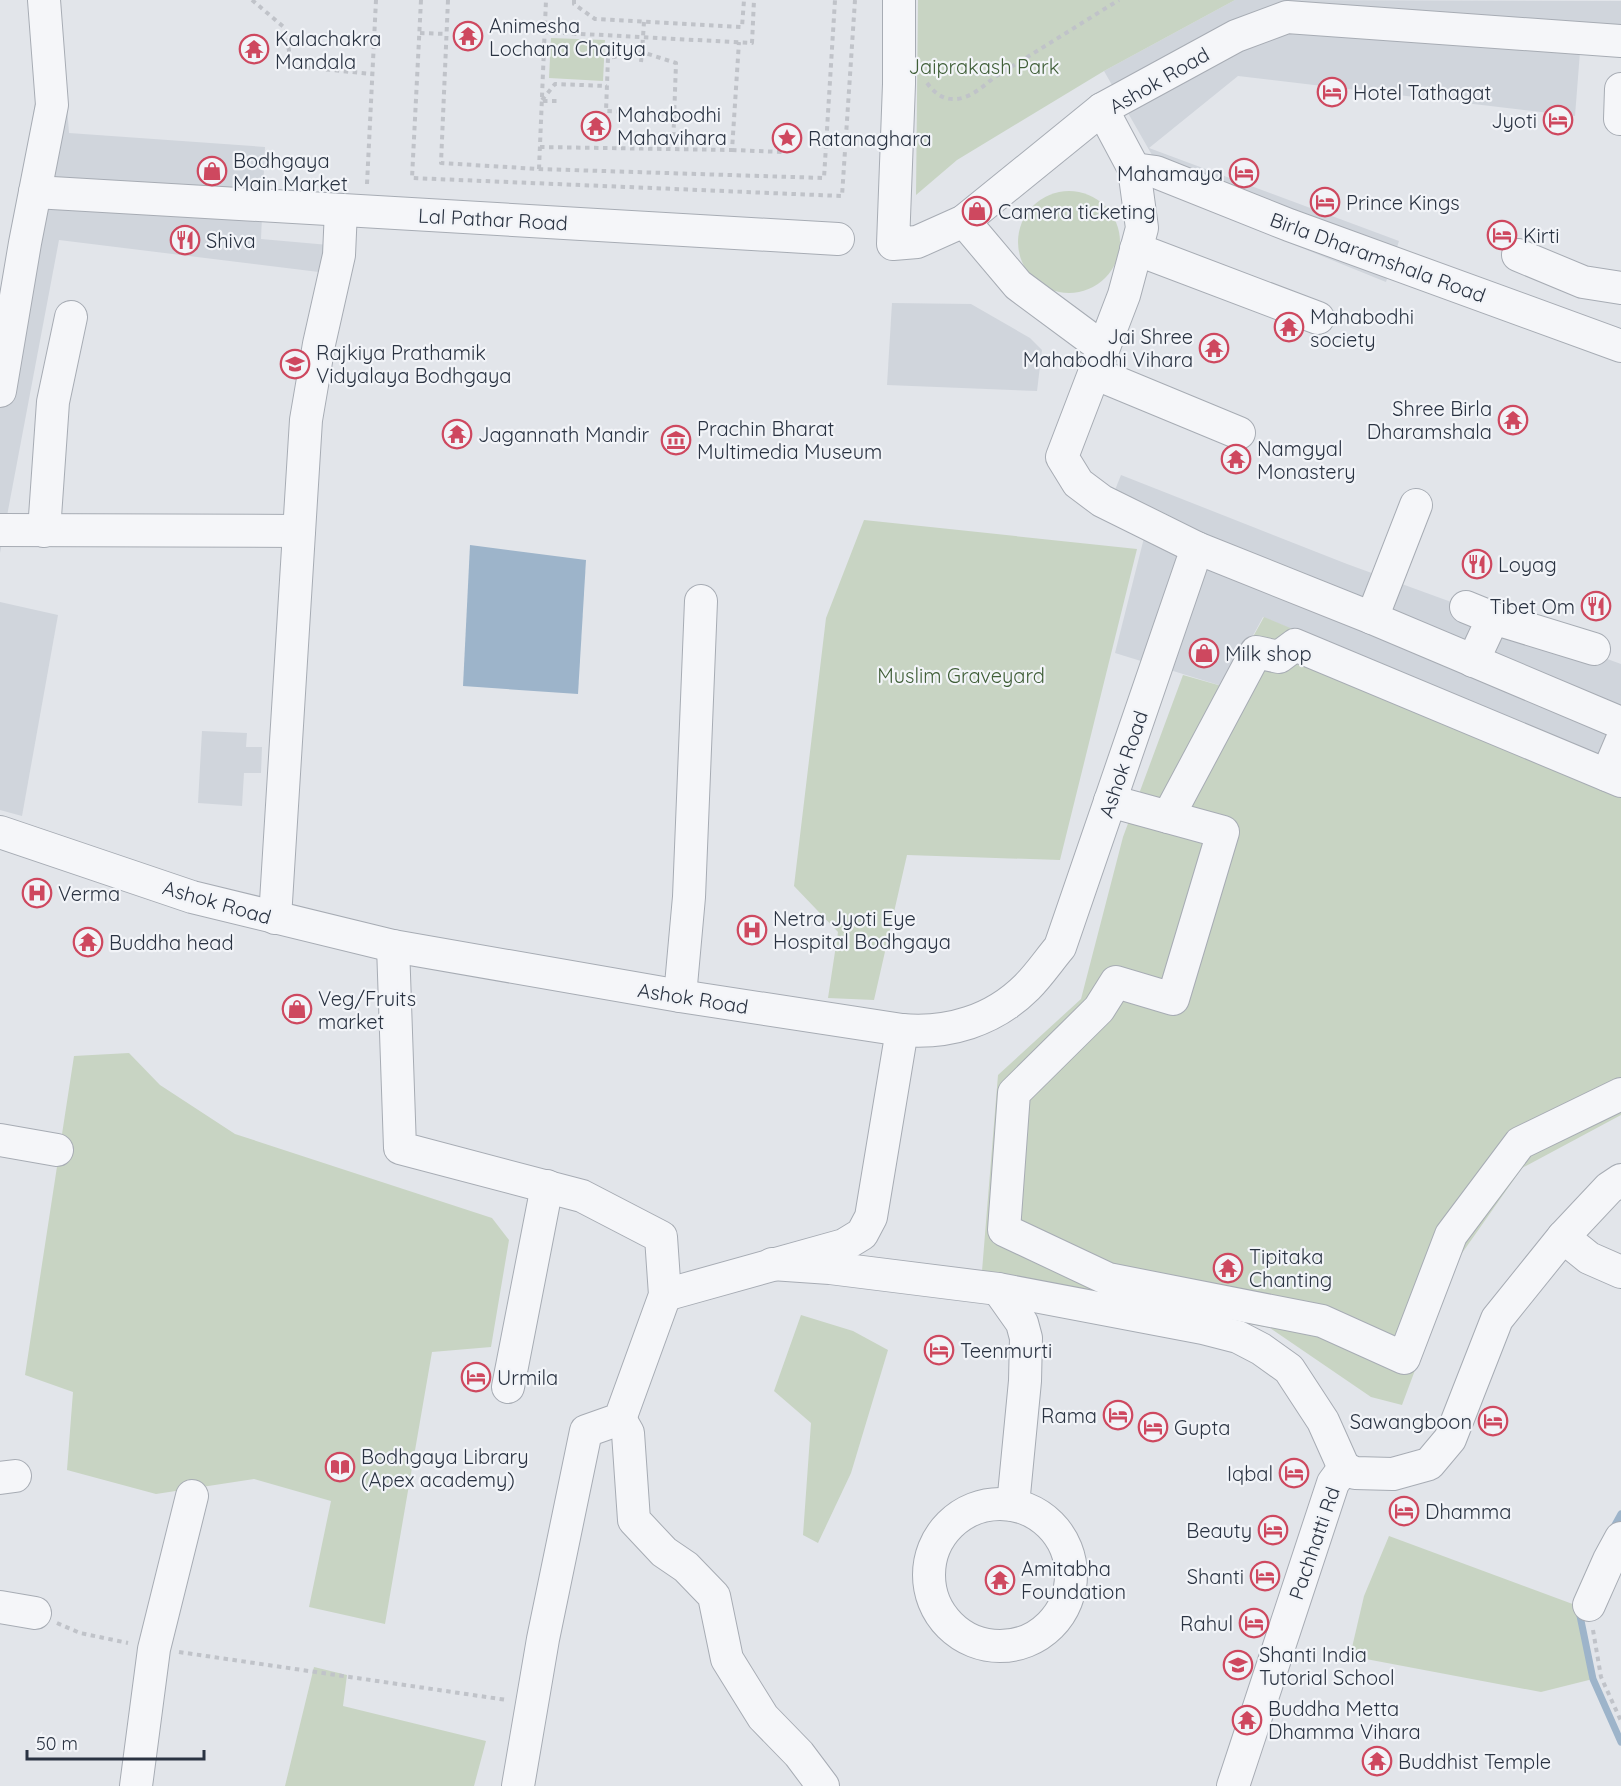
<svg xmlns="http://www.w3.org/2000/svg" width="1621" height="1786" viewBox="0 0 1621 1786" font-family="Quicksand,sans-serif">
  <rect width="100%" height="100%" fill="#e2e5ea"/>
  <g fill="#d0d5dc">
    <path d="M28,0H59L69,133L265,147L261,239L340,246L335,274L59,240L0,553V301L21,192L36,96Z"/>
    <path d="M1235,0L1621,1V41L1581,39L1575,116L1238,76L1149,148L1399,241L1386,282L1176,197L1104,71Z"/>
    <path d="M892,303L971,304L1030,338L1042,350L1037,391L887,385Z"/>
    <path d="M1121,475L1347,564L1621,664V704L1597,759L1263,617L1225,687L1115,653L1148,522L1109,505Z"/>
    <path d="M0,602L58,615L22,816L0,810Z"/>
    <path d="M202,731L247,733L246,747H262L261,773H244L242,806L198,803Z"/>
  </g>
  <g fill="#c8d4c3">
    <path d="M918,0H1235L1104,71L957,160L916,195Z"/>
    <path d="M551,38L605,40L603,81L549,78Z"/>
    <circle cx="1069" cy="242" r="51"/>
    <path d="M864,520L1137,549L1060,860L907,855L874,1000L828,998L838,932L794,886L826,618Z"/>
    <path d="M1264,617L1621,767V1115L1522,1168L1455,1263L1402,1405L1371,1397L1270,1328L982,1271L998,1075L1081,999L1123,837L1183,675L1225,687Z"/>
    <path d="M129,1053L160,1085L235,1134L492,1218L509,1240L491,1347L432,1352L385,1624L309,1607L331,1501L254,1479L156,1494L67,1470L73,1392L25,1375L74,1056Z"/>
    <path d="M801,1315L853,1331L888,1350L851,1473L818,1543L803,1535L811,1423L774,1391Z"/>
    <path d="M1389,1536L1578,1606L1593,1679L1541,1692L1350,1656L1364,1596Z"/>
    <path d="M314,1667L347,1675L343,1706L486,1741L474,1786H285Z"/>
  </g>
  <path fill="#9db4ca" d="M470,545L586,560L578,694L463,686Z"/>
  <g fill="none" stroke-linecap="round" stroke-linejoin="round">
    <g stroke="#9db4ca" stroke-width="7">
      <path d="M1611,1532L1621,1514"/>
      <path d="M1579,1611L1593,1679L1621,1742"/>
    </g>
    <g stroke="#a7acb4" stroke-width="34">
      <g id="minor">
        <path d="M899,0V84L893,244L917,242L964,221L1102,109"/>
        <path d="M1620,119L1621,89"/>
        <path d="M1134,169L1156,172L1289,225L1621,346"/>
        <path d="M35,192L838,239"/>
        <path d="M964,221L1018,285L1103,348"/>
        <path d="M1136,249L1318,318"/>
        <path d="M1518,255L1583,282L1621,288"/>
        <path d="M1094,373L1239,433"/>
        <path d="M0,391L25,243L52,105L44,0"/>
        <path d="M0,530L299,531"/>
        <path d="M44,531L53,402L71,317"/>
        <path d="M1197,548L1372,618L1621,723"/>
        <path d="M1466,607L1493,618"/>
        <path d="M1372,618L1416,505"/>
        <path d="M1473,661L1493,618L1594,649"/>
        <path d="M1607,775L1621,742"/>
        <path d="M1110,801L1223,832L1173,999L1116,982L1099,1009L1014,1093L1004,1230L1108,1279L1322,1321L1404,1358L1451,1235L1520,1143L1621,1094"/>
        <path d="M1168,817L1256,652L1279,657L1295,645L1621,781"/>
        <path d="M0,832L192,897L393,946L680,996L902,1030C948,1034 993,1021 1027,987C1039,975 1049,960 1060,947L1197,548L1102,501L1078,483L1062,457L1124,295L1142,228L1134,169L1102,109L1236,36L1287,17L1621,41"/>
        <path d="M275,918L306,420L319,344L339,255L341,210"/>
        <path d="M393,946L400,1148L582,1196L661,1237L665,1295L620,1419L586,1431L543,1639L518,1786"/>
        <path d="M680,996L689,897L701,601"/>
        <path d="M0,1140L57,1150"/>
        <path d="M1563,1237L1589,1258L1621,1272"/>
        <path d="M772,1264L830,1268L998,1289L1203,1328L1238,1337L1261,1349L1289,1369L1323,1421L1344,1468"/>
        <path d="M998,1289L1022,1323L1026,1338L1025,1381L1013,1505"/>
        <path d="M665,1295L844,1245L862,1234L871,1217L902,1030"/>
        <path d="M508,1387L547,1186"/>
        <path d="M620,1419L628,1433L634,1520L664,1552L686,1567L714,1596L727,1659L763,1717L799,1754L823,1786"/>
        <path d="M0,1478L15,1476"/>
        <circle cx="1000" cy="1575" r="71"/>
        <path d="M1589,1605L1609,1560L1621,1538"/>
        <path d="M0,1607L35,1613"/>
        <path d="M136,1786L154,1649L192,1496"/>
        <path d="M1233,1786L1333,1483L1344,1468L1355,1473L1393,1474L1429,1464L1450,1439L1497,1319L1563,1237L1609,1188L1621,1180"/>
      </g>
    </g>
    <g stroke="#c0c3c9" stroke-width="4" stroke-dasharray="4.5 4.5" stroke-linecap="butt">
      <path d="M252,0L286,29L291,66L372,74"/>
      <path d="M421,0L412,178L842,196L855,0"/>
      <path d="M448,0L441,163L539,169L824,178L835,0"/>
      <path d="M574,0V4L595,19L742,27L744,0"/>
      <path d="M644,22L642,52L676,63L673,148"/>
      <path d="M545,32L752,43L754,0"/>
      <path d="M420,33L446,34"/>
      <path d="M641,62L642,52L608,58L606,111L674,114"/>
      <path d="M927,83C936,95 946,102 962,98C977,94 988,81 1001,73C1041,49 1080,24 1119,0"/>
      <path d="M542,100L555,84L607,86"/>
      <path d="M543,101H557"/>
      <path d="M540,147L732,150L739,42"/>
      <path d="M732,150L782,152"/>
      <path d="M539,169L546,0"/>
      <path d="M367,184L376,0"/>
      <path d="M57,1623L80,1633L128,1643"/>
      <path d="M1593,1630L1601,1677L1621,1721"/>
      <path d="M179,1652L507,1700"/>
    </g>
    <use href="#minor" stroke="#f5f6f9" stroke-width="32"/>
  </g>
  <defs>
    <g id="temple-ring" transform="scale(1.5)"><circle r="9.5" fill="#f2f4f8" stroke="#ce485f" stroke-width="1.5"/><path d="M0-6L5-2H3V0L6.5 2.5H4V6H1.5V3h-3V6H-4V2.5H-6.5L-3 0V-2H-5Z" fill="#ce485f"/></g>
    <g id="hotel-ring" transform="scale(1.5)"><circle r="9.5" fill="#f2f4f8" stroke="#ce485f" stroke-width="1.5"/><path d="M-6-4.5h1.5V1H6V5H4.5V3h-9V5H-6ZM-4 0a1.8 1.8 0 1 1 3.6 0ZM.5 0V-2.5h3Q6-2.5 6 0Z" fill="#ce485f"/></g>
    <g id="sight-ring" transform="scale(1.5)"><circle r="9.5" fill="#f2f4f8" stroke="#ce485f" stroke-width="1.5"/><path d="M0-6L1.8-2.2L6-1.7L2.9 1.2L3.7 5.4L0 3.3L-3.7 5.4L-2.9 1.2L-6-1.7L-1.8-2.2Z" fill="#ce485f"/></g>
    <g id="shop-ring" transform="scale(1.5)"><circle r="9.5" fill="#f2f4f8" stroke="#ce485f" stroke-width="1.5"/><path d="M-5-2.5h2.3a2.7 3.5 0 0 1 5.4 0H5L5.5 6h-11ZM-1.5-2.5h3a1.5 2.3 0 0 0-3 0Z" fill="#ce485f"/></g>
    <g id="restaurant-ring" transform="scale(1.5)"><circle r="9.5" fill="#f2f4f8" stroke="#ce485f" stroke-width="1.5"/><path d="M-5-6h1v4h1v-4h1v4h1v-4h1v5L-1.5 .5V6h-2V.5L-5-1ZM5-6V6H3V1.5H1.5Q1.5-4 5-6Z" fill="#ce485f"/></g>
    <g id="school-ring" transform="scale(1.5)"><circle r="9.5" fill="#f2f4f8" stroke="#ce485f" stroke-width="1.5"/><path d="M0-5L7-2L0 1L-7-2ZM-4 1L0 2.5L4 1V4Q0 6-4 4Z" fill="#ce485f"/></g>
    <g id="museum-ring" transform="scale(1.5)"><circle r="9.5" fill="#f2f4f8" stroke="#ce485f" stroke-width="1.5"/><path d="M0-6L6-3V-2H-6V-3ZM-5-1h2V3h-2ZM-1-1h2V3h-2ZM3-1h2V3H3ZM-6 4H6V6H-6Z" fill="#ce485f"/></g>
    <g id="hospital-ring" transform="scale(1.5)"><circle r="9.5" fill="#f2f4f8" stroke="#ce485f" stroke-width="1.5"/><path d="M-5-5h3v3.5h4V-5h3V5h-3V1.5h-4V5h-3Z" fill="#ce485f"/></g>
    <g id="library-ring" transform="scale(1.5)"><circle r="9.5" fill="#f2f4f8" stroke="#ce485f" stroke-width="1.5"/><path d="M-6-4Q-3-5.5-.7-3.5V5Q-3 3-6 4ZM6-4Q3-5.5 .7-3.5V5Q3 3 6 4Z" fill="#ce485f"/></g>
  </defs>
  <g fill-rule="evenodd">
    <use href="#temple-ring" x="468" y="36"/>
    <use href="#temple-ring" x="254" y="49"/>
    <use href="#hotel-ring" x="1332" y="92"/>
    <use href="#hotel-ring" x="1558" y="120"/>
    <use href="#temple-ring" x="596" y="126"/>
    <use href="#sight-ring" x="787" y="138"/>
    <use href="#shop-ring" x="212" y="171"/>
    <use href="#hotel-ring" x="1244" y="173"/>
    <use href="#hotel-ring" x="1325" y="202"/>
    <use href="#shop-ring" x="977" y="211"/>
    <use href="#hotel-ring" x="1502" y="235"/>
    <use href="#restaurant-ring" x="185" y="240"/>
    <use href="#temple-ring" x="1289" y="327"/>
    <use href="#temple-ring" x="1214" y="348"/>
    <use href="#school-ring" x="295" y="364"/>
    <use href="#temple-ring" x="1513" y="420"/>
    <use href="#temple-ring" x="457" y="434"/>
    <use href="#museum-ring" x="676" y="440"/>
    <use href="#temple-ring" x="1236" y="459"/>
    <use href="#restaurant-ring" x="1477" y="564"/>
    <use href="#restaurant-ring" x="1596" y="606"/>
    <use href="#shop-ring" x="1204" y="653"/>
    <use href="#hospital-ring" x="37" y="893"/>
    <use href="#hospital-ring" x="752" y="930"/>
    <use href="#temple-ring" x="88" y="942"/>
    <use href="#shop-ring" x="297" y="1009"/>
    <use href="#temple-ring" x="1228" y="1268"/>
    <use href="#hotel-ring" x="939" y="1350"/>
    <use href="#hotel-ring" x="476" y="1377"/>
    <use href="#hotel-ring" x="1118" y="1415"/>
    <use href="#hotel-ring" x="1493" y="1421"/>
    <use href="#hotel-ring" x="1153" y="1427"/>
    <use href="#library-ring" x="340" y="1467"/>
    <use href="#hotel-ring" x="1294" y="1473"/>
    <use href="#hotel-ring" x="1404" y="1511"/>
    <use href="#hotel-ring" x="1273" y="1530"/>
    <use href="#hotel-ring" x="1265" y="1576"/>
    <use href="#temple-ring" x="1000" y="1580"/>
    <use href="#hotel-ring" x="1254" y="1623"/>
    <use href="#school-ring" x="1238" y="1665"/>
    <use href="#temple-ring" x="1247" y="1720"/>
    <use href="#temple-ring" x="1377" y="1761"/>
  </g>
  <g text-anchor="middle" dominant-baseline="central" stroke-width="4.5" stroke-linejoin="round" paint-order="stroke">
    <g font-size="20" fill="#2a3342" stroke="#f2f4f8" text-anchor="start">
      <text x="489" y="25">Animesha<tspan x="489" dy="23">Lochana Chaitya</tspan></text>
      <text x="275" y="38">Kalachakra<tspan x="275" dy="23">Mandala</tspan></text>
      <text x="1353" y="92">Hotel Tathagat</text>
      <text x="617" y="114">Mahabodhi<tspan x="617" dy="23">Mahavihara</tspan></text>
      <text x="1537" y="120" text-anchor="end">Jyoti</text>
      <text x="808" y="138">Ratanaghara</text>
      <text x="233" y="160">Bodhgaya<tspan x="233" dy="23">Main Market</tspan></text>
      <text x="1223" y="173" text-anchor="end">Mahamaya</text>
      <text x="1346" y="202">Prince Kings</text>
      <text x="998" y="211">Camera ticketing</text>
      <text x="1523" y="235">Kirti</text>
      <text x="206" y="240">Shiva</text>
      <text x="1310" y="316">Mahabodhi<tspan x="1310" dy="23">society</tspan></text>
      <text x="1193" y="336" text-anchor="end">Jai Shree<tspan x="1193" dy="23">Mahabodhi Vihara</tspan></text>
      <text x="316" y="352">Rajkiya Prathamik<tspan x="316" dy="23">Vidyalaya Bodhgaya</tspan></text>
      <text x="1492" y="408" text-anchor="end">Shree Birla<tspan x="1492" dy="23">Dharamshala</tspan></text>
      <text x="697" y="428">Prachin Bharat<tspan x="697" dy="23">Multimedia Museum</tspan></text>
      <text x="478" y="434">Jagannath Mandir</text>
      <text x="1257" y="448">Namgyal<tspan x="1257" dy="23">Monastery</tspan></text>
      <text x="1498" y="564">Loyag</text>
      <text x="1575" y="606" text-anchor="end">Tibet Om</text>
      <text x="1225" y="653">Milk shop</text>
      <text x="58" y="893">Verma</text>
      <text x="773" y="918">Netra Jyoti Eye<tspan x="773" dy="23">Hospital Bodhgaya</tspan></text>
      <text x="109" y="942">Buddha head</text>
      <text x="318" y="998">Veg/Fruits<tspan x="318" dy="23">market</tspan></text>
      <text x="1249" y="1256">Tipitaka<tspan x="1249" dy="23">Chanting</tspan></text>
      <text x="960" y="1350">Teenmurti</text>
      <text x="497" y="1377">Urmila</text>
      <text x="1097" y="1415" text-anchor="end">Rama</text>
      <text x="1472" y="1421" text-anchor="end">Sawangboon</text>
      <text x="1174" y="1427">Gupta</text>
      <text x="361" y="1456">Bodhgaya Library<tspan x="361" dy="23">(Apex academy)</tspan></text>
      <text x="1273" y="1473" text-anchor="end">Iqbal</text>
      <text x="1425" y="1511">Dhamma</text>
      <text x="1252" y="1530" text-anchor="end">Beauty</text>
      <text x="1021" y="1568">Amitabha<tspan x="1021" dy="23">Foundation</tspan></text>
      <text x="1244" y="1576" text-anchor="end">Shanti</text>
      <text x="1233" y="1623" text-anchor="end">Rahul</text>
      <text x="1259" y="1654">Shanti India<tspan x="1259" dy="23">Tutorial School</tspan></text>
      <text x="1268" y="1708">Buddha Metta<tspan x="1268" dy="23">Dhamma Vihara</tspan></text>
      <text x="1398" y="1761">Buddhist Temple</text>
    </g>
    <g font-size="20" fill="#3f5e37" stroke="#f2f4f8">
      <text x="984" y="66">Jaiprakash Park</text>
      <text x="961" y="675">Muslim Graveyard</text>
    </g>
    <g font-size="20" fill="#2a3342" stroke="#f2f4f8">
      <text transform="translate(1159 80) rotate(-30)">Ashok Road</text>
      <text transform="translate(493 219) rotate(3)">Lal Pathar Road</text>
      <text transform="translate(1378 257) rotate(20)">Birla Dharamshala Road</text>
      <text transform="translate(1123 764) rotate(-71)">Ashok Road</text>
      <text transform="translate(217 902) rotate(16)">Ashok Road</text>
      <text transform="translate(693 998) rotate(9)">Ashok Road</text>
      <text transform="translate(1314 1543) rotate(-71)">Pachhatti Rd</text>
    </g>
  </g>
  <path d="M27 1750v9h177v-9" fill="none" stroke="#2a3342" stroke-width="3"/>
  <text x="36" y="1750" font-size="18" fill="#2a3342" stroke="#f2f4f8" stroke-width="4.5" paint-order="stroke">50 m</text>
</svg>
